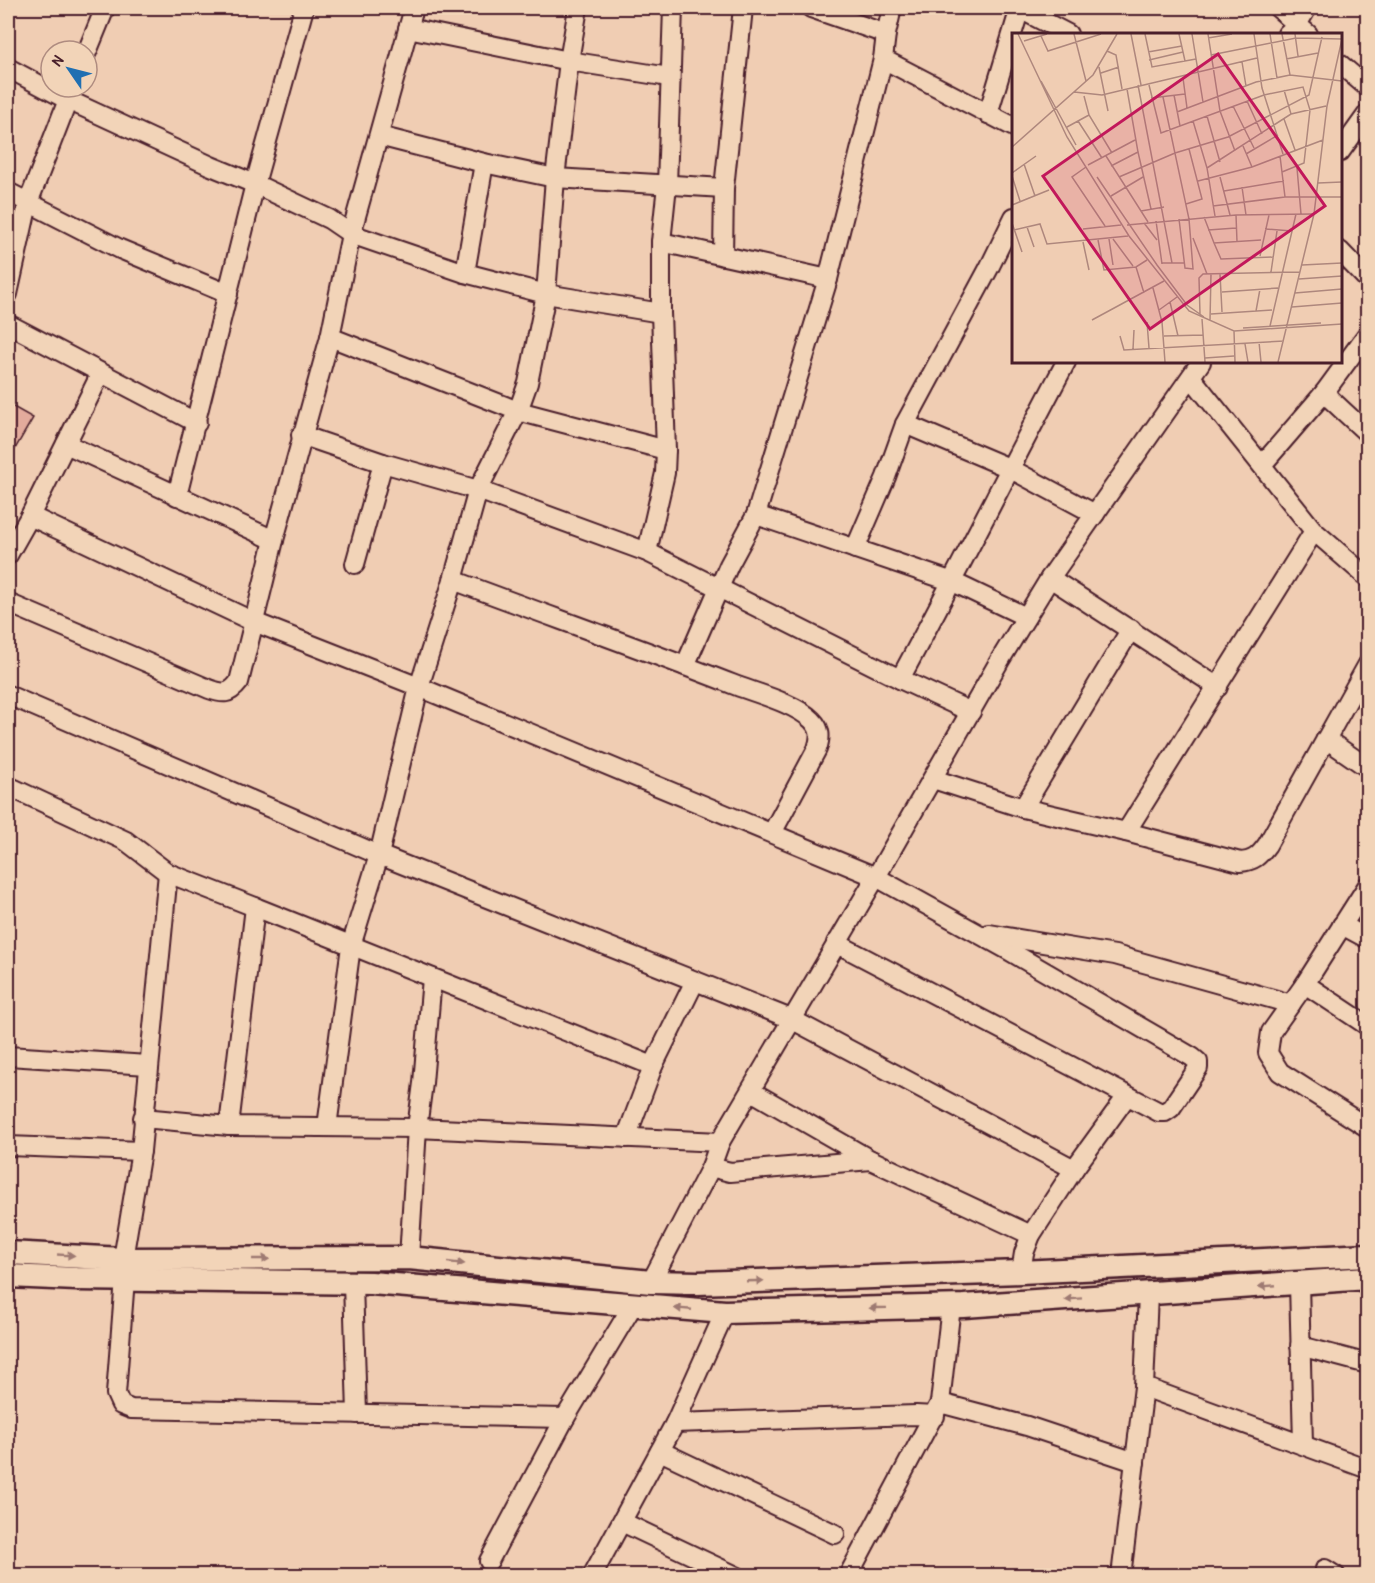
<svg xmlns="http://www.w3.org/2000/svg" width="1375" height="1583" viewBox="0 0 1375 1583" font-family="'Patrick Hand',sans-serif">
  <rect width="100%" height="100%" fill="#f0cdb3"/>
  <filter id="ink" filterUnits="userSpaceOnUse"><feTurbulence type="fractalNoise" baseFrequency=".0167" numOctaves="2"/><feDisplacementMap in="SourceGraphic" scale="12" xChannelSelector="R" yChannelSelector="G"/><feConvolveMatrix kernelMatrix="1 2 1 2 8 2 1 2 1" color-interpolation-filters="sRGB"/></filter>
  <g filter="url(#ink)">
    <path fill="#e3ab9c" stroke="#4a1f2b" stroke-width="1.5" d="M8,404L33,418L8,461Z"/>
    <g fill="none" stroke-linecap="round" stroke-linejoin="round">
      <g stroke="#4a1f2b" stroke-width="22">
        <g id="minor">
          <path d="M811,8L886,34"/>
          <path d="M1278,8L1308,34"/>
          <path d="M1020,9L1068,34"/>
          <path d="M408,28L569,61L669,77"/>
          <path d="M1287,34L1297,25L1307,8"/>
          <path d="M87,52L105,8"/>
          <path d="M883,59L1014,127"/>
          <path d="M1340,64L1368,88"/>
          <path d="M8,68L68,100L211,166L255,184L329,219L351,234L465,273L546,294L661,313"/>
          <path d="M988,114L1020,8"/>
          <path d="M379,136L484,163L555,178L724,188"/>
          <path d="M1340,152L1368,113"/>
          <path d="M8,192L120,249L228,294"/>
          <path d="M661,242L828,279"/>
          <path d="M1340,251L1368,280"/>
          <path d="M723,256L724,188L743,8"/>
          <path d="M465,273L484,163"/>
          <path d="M8,294L28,203L73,87"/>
          <path d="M8,324L197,423"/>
          <path d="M330,337L518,411L666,450"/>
          <path d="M1191,377L1314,531L1368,578"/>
          <path d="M1324,393L1368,434"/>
          <path d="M905,424L1009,468L1095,514"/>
          <path d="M301,435L383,463L478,490L647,552L900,679L971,712"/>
          <path d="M66,444L274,540"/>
          <path d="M1262,465L1324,393L1368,333"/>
          <path d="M177,496L255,184L304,8"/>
          <path d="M756,515L953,582L1026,617"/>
          <path d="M30,516L254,622L419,687L876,877L1006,949L1192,1057L1198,1062V1068L1171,1108L1165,1112H1159L836,943"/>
          <path d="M855,549L886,477L905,424L989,268L1014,217"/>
          <path d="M647,552L665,473L666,450L661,313V242L667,185L673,8"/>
          <path d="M8,555L30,516L101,373"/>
          <path d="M355,564L383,463"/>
          <path d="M1050,578L1218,687"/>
          <path d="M453,580C546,615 640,648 732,684C755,693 795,703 812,720C821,729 821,737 817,749L772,833"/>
          <path d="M8,603L209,689C223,694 229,695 239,682L274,540L330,337L351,234L414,8"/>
          <path d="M685,666L729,565L756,515L828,279L883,59L886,34L892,8"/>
          <path d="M900,679C957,574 1010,467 1066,362"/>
          <path d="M8,695L379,855L791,1019L1074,1169"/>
          <path d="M1326,739L1368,768"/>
          <path d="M933,779L1023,808L1126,832L1314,531"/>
          <path d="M8,786L126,841L168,873L255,907L229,1126"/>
          <path d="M1023,808L1131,629"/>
          <path d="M1126,832L1240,862C1254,861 1259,856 1267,845L1368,664"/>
          <path d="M1368,885L1305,984L1271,1032L1268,1053L1280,1072L1368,1128"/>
          <path d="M255,907L653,1066"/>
          <path d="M1342,925L1368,939"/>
          <path d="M989,934L1115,955L1291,1004"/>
          <path d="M1305,984L1368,1026"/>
          <path d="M8,1056L148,1065"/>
          <path d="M751,1091L871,1160L1031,1235"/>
          <path d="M143,1118L229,1126L417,1128L720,1142"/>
          <path d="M327,1127L351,946L379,855L419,687L453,580L478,490L518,411L528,383L546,294L555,178L569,61L578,8"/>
          <path d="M626,1138L653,1066L695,981"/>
          <path d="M8,1146L141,1151"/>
          <path d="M711,1167L730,1172L871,1160"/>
          <path d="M409,1258L417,1128L423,1083L432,978"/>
          <path d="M123,1259L141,1151L168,873"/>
          <path d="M1021,1272L1024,1253L1031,1235L1074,1169L1127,1096"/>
          <path d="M125,1279L116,1394L121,1405L131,1409L565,1418"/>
          <path d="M651,1282L711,1167L720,1142L876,877L1000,660L1050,578L1201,362"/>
          <path d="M353,1283L357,1414"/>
          <path d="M1299,1283L1303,1444"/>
          <path d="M1300,1346L1368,1364"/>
          <path d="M1144,1387L1368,1469"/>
          <path d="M940,1403L1027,1426L1135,1462"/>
          <path d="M675,1423L916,1415L935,1416"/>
          <path d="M660,1451L835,1534"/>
          <path d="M622,1522L736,1576"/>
          <path d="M489,1561L565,1418L633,1305"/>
          <path d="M1325,1569L1336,1576"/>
          <path d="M592,1576L675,1423L725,1312"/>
          <path d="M848,1576L940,1403L951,1306"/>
          <path d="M1121,1576L1144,1387L1148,1294"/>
        </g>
      </g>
      <g stroke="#4a1f2b" stroke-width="27">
        <g id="major">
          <path d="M8,1253L123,1259L409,1258L651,1282L698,1283L1021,1272L1368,1255"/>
          <path d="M8,1276L77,1279L371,1283L725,1312L964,1306L1368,1278"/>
        </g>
      </g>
      <use href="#minor" stroke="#f2d4b8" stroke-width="18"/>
      <use href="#major" stroke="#f2d4b8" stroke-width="22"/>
    </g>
    <defs><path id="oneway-solid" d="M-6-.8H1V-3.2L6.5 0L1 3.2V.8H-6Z" transform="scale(1.5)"/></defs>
    <g fill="#9e7a72">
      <use href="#oneway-solid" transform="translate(66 1255) rotate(3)"/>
      <use href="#oneway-solid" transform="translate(261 1259)"/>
      <use href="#oneway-solid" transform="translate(456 1263) rotate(6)"/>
      <use href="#oneway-solid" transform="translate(755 1281) rotate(-2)"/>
      <use href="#oneway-solid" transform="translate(1267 1286) rotate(175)"/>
      <use href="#oneway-solid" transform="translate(1073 1299) rotate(176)"/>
      <use href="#oneway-solid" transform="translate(878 1308) rotate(179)"/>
      <use href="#oneway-solid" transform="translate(683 1309) rotate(-175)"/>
    </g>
  </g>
  <g transform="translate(1012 33)">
    <rect width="330" height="330" fill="#f0cdb3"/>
    <path fill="none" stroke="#ae877d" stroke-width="1.5" d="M6,1L55,104L117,203L177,278L222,298L330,291M62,1L74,48M119,1L129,52M133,1L140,34L184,26M167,1L173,28M180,1L191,69M196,1L208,78L223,118M242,1L250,55L271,121M258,1L265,45M270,1L278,42M283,1L286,23M29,3L36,18L89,1M196,5L220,1M12,8L35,1M95,18L104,22L110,56M136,19L170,13M199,22L284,5L330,6M274,26L306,20M137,27L171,19M230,29L234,53M87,34L96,78M89,40L107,34M171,45L175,75M29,48L64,112M126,52L160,230M137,52L149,100L252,62L291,54L298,77L292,130L270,139M272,57L279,81M62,59L90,62L245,25M162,62L168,93M72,63L77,82L100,120M151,64L177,186L181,236L173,235L167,186M139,65L173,61M235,68L250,101M221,73L242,115M165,79L244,49L278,42L330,48M195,83L208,129M272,86L283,117M66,88L90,125M181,88L195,135L203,183M55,94L77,82M231,113L240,134M0,114L81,42L105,1M126,119L139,176M234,121L266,102M94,123L136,189M268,123L273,164M12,131L23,163M76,132L123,107M99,133L126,119L115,56M74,134L60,144L93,193M195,135L279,81L314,73M285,135L289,181M0,140L24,123M0,143L8,168M85,144L145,232L175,272L192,284M107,144L163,120L216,104L297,62L310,4M208,144L218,182M186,148L240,134L311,107M306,150L330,149M230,154L234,182M212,158L272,148M99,163L131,144M174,171L190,166L177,116M0,172L37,157M201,173L273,164H330M129,178L152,174M224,182L225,209M192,184L202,210L249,207M144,188L150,231M0,190L10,219M132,190L145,207M115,192L224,182L301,181M15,194L22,214M71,196L109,192M253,196L280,198M2,197L28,191L35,211L116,203M196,197L224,195M181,205L195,241M97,206L101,232M101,206L121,233M86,207L92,237L124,234L135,227M71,209L77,237M202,210L209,226L262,224M248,223L257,182M150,230H172M290,232L330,230M124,234L132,260M259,239L265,198M208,241L210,279M287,246L330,243M141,255L150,289L153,329M210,259L266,255M283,260L330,256M158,269L166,303M280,274L330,270M147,277L165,264M244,278L248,256M188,281L187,245L191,241L288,239M199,281L260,277M190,286L193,329M80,287L152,248M198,287L199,241M135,289L137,315M258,293L284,181M231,295L309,290M222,298L223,329M108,303L112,317L272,308M152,303L191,302M247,309L249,329M233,311L236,329M121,316L122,297M193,325L222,323M266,329L302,181L315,73L330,6"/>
    <path fill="#c2185b" fill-opacity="0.15" stroke="#c2185b" stroke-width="3" d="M206,21L313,173L138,296L31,143Z"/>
    <rect width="330" height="330" fill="none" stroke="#4a1f2b" stroke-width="3"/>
  </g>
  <rect width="1375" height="1583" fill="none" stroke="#f2d4b8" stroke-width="30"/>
  <rect x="15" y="15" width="1345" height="1553" fill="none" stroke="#4a1f2b" stroke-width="2" filter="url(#ink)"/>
  <g transform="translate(69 69) rotate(305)"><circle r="28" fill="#f2d4b8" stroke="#af8c80" stroke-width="1.5"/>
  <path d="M0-4.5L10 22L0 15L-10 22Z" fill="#1f6fb2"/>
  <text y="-9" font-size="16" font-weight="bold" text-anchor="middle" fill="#4a1f2b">N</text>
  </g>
</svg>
